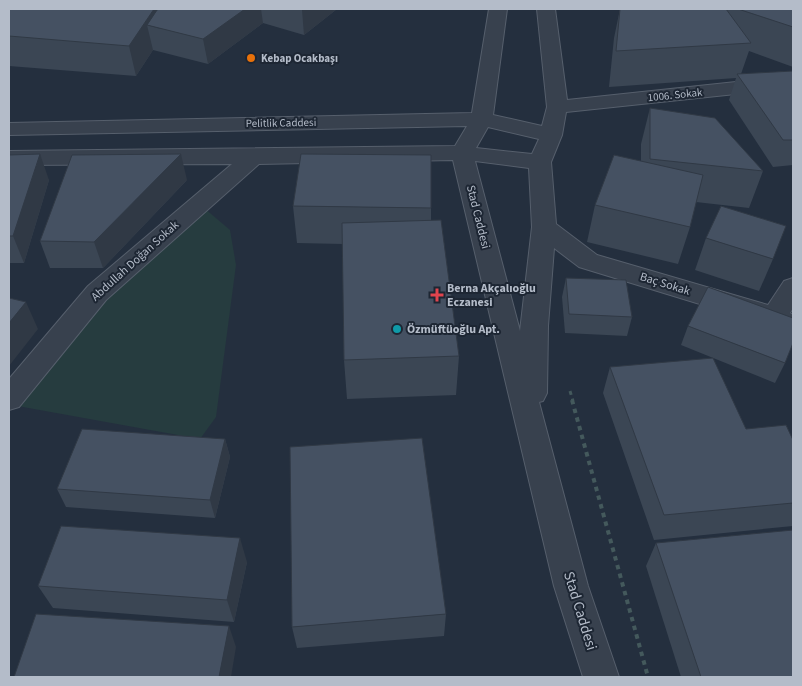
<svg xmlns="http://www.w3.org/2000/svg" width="802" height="686" viewBox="0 0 802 686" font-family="'Source Sans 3',sans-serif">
  <rect width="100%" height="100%" fill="#242f3e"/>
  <path fill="#263c3f" d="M204,208L230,230L236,265L216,417L200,439L12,405L104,294Z"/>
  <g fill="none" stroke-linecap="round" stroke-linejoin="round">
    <g stroke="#565f6c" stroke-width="2">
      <path id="street" d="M489,9H507L493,115L542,126L547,107L537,9H555L567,100L793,76V88L566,112L562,135L551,162L556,224L597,255L768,305L784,281L793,278V308L790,313L793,315V336L765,324L579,267L554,248L548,326L547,393L543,401L539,402L588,586L619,677H583L554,586L453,160L259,164L106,300L19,407L9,410V379L88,286L232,164L9,165V151L455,146L467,126L9,135V123L472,113ZM488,127L539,139L532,154L476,148ZM475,161L529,168L532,227L520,331Z"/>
    </g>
    <path stroke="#44595c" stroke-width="3" stroke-dasharray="4 4" stroke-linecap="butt" d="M570,391L573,401"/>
    <path stroke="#44595c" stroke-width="4" stroke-dasharray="4.5 4.5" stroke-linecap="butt" d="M572,400L648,677"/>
    <use href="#street" fill="#38414e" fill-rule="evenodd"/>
  </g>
  <g fill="#3b4654">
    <path d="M9,9H157V10L159,9H337L304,35L263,23L208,64L153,50L136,76L9,66Z"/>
    <path d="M620,9H793V67L749,51L741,74L793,71V165L773,167L729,100L736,78L609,87L614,38Z"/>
    <path d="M650,108L763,171L749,208L696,202L690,227L678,264L587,242L595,205L641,161V144Z"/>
    <path d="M9,155L49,180L24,263H9Z"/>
    <path d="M187,180L103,268H50L40,241Z"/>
    <path d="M293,206L431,208V220L459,356L456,395L347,399L344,360L343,244L297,243Z"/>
    <path d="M706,238L773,259L759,291L695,270Z"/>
    <path d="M566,278L632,317L627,336L565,333L562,297Z"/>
    <path d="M688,326L785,363L775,383L681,345Z"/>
    <path d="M610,367L746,429L793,440V526L654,540L603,393Z"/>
    <path d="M225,439L230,457L215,518L66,507L57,489Z"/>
    <path d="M656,543L793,677H681L646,566Z"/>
    <path d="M247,562L234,622L53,608L38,586Z"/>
    <path d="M446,614L444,636L297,648L292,627Z"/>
  </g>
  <g fill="#303945">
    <path d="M154,9H157L161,29L147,25L153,50L136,76L129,46Z"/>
    <path d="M245,9H261L263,23L208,64L203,39Z"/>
    <path d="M304,9H337L304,35L302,10Z"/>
    <path d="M40,154L49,180L24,263L13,236Z"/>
    <path d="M181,154L187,180L103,268L94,242Z"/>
    <path d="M26,302L38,329L9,366V323Z"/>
    <path d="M225,439L230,457L215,518L210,500Z"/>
    <path d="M240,538L247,562L234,622L227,600Z"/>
    <path d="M229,626L236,647L231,677H219Z"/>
  </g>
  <g fill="#455162" stroke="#303945">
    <path d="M9,9H154L129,46L9,36Z"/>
    <path d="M159,9H245L203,39L147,25L157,10Z"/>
    <path d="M620,9H726L751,43L616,51Z"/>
    <path d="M738,9H793V27Z"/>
    <path d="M793,71V140H783L737,74Z"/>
    <path d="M650,108L715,118L763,171L650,159Z"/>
    <path d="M40,154L13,236H9V155Z"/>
    <path d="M181,154L94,242L40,241L72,155Z"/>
    <path d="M301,154L431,155V208L293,206Z"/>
    <path d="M614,155L703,175L690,227L595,205Z"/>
    <path d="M721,206L786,226L773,259L706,238Z"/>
    <path d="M441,220L459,356L344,360L342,223Z"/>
    <path d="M566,278L626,280L632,317L569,314Z"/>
    <path d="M708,287L793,318V343L785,363L688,326Z"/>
    <path d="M9,298L26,302L9,323Z"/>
    <path d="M713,358L746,429L786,425L793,440V503L664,515L610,367Z"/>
    <path d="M82,429L225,439L210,500L57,489Z"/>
    <path d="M422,438L446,614L292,627L290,447Z"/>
    <path d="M61,526L240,538L227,600L38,586Z"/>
    <path d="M793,530V677H701L656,543Z"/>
    <path d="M36,614L229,626L219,677H14Z"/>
  </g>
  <circle fill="#e8710a" stroke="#1d2633" stroke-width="2" cx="251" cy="58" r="5"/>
  <path fill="#e0444e" stroke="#1d2633" stroke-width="2" d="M434.5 287.5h5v5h5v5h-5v5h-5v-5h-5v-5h5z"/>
  <circle fill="#0f9aa8" stroke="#1d2633" stroke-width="2" cx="397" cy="329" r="5"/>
  <g text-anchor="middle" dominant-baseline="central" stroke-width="4" stroke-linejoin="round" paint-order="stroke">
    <g font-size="11" font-weight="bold" fill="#b4bcc9" stroke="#1d2633" text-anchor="start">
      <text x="261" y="58">Kebap Ocakbaşı</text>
    </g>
    <g font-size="11" fill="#b4bcc9" stroke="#1d2633">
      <text transform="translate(675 95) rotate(-6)">1006. Sokak</text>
      <text transform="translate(281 123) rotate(-1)">Pelitlik Caddesi</text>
    </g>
    <g font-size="12" fill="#b4bcc9" stroke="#1d2633">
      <text transform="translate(478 217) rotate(76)">Stad Caddesi</text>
      <text transform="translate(135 261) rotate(-42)">Abdullah Doğan Sokak</text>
      <text transform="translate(665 284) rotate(17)">Baç Sokak</text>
    </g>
    <g font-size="12" font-weight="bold" fill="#b4bcc9" stroke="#1d2633" text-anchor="start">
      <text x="447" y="288">Berna Akçalıoğlu<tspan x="447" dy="14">Eczanesi</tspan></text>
      <text x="407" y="329">Özmüftüoğlu Apt.</text>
    </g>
    <g font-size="15" fill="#b4bcc9" stroke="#1d2633">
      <text transform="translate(580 611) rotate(73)">Stad Caddesi</text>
    </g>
  </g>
  <rect width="802" height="686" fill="none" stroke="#b4bcc9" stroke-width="20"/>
</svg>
